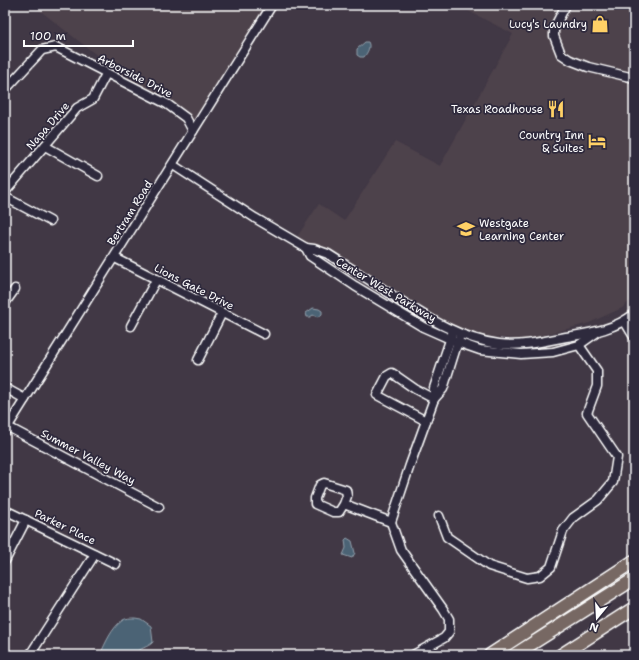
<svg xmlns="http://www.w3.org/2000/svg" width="639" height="660" viewBox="0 0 639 660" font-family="'Shantell Sans',sans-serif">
  <rect width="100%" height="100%" fill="#413845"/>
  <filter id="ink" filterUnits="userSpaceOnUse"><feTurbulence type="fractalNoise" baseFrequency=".025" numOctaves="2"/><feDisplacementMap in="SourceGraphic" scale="8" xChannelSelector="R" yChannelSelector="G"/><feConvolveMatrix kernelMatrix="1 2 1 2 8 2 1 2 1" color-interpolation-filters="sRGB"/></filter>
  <g filter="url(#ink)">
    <g fill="#4e424b">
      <path d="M33,5H269L193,131Z"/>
      <path d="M457,5H634V297L622,308L589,323L525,340L468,334L436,319L297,237L319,204L344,221L395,142L440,166L513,34Z"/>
    </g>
    <g fill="#4b6375" stroke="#93a1ac">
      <path d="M365,42H368C371,47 367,53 364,57H360L357,55V49Z"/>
      <path d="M313,308L319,309L322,311V314C318,318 317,317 313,315L310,317H307L306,313Z"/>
      <path d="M347,538L352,541L355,553L352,558L343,555L346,548L345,540Z"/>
      <path d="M135,618L141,619L151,626L153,642C148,648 139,647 136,655H100C105,644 112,627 123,620C126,618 131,618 135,618Z"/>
    </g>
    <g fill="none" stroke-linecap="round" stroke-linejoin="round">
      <g stroke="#fff" stroke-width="11">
        <g id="minor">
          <path d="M566,5L555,26L554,31V36L561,54L570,60L588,67L634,78"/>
          <path d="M5,90L42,50L56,47L167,104L186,118L193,131"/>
          <path d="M45,146L98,176"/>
          <path d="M173,165L255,218L306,248L314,249L328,254C350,268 373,282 395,297C428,318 460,339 499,344C521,347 545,341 566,337C590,333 614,330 634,314"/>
          <path d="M5,192L77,108L93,99L106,74"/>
          <path d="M5,197L50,221"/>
          <path d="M306,248L310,256L355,286L423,327L457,342L480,350L521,354L553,352L579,345L596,333"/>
          <path d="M115,258L264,334"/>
          <path d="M5,303L15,289"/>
          <path d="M625,322L634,337"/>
          <path d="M131,326L156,280"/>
          <path d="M198,360L222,313"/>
          <path d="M5,388L25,399"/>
          <path d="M434,399L443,389L459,338"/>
          <path d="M426,421L377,395L387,376L392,373L415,389L434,399"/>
          <path d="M8,427L159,507"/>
          <path d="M5,431L272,5"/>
          <path d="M344,504L347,496L346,490L324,483L320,485L315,498V504L333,512H339L344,504L391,522"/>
          <path d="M5,510L116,564"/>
          <path d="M439,516L447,537L489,566L527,578L540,576L551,567L563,531L573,518L598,500L613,482L617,457L587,413L597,386V371L579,345"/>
          <path d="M5,561L26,520"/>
          <path d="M30,655L95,554"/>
          <path d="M413,655L444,638L449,632V619L443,609L401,550L391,522L410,465L434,399V388L453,331"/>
        </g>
      </g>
      <g stroke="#fff" stroke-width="15">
        <g id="highway">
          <path d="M490,655L634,561"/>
          <path d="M514,655L634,579"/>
          <path d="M561,655L634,608"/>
        </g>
      </g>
      <use href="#minor" stroke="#2f2a3d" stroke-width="8"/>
      <use href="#highway" stroke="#776864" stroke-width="12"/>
    </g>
  </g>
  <defs>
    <g id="shop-bare" transform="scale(1.38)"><path d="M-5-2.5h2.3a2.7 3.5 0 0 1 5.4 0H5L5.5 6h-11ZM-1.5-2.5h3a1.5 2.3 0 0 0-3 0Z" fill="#ffd166" stroke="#2f2a3d" stroke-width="2.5" paint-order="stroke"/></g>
    <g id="restaurant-bare" transform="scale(1.38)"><path d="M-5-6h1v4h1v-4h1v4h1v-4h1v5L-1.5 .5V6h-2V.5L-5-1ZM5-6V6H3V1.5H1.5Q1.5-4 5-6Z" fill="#ffd166" stroke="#2f2a3d" stroke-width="2.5" paint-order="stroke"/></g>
    <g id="hotel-bare" transform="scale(1.38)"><path d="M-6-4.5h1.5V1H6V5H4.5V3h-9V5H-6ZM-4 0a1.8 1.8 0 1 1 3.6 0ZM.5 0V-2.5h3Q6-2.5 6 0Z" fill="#ffd166" stroke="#2f2a3d" stroke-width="2.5" paint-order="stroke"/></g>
    <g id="school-bare" transform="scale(1.38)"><path d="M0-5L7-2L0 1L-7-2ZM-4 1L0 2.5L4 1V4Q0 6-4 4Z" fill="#ffd166" stroke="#2f2a3d" stroke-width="2.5" paint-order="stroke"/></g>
  </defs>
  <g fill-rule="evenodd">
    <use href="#shop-bare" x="600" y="24"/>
    <use href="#restaurant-bare" x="556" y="109"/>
    <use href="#hotel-bare" x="597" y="141"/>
    <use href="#school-bare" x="466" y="229"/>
  </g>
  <g text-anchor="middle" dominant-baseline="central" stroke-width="3.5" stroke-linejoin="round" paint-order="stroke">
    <g font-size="11" fill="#fff" stroke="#2f2a3d" text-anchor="end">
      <text x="587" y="24">Lucy's Laundry</text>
      <text x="543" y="109">Texas Roadhouse</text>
      <text x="584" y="135">Country Inn<tspan x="584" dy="13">&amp; Suites</tspan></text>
      <text x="479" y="223" text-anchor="start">Westgate<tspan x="479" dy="13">Learning Center</tspan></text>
    </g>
    <g font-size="11" fill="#fff" stroke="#2f2a3d">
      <text transform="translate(135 76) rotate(27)">Arborside Drive</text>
      <text transform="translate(48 126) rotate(-49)">Napa Drive</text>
      <text transform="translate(130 213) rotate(-58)">Bertram Road</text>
      <text transform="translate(194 287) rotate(27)">Lions Gate Drive</text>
      <text transform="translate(386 290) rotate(31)">Center West Parkway</text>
      <text transform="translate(88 457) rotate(28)">Summer Valley Way</text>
      <text transform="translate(65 527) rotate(26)">Parker Place</text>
    </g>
  </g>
  <rect width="639" height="660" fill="none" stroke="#2f2a3d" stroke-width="20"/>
  <rect x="10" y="10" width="619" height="640" fill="none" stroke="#fff" stroke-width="1.5" filter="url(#ink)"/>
  <g transform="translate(597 618) rotate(198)" stroke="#2f2a3d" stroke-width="3" paint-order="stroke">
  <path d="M0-3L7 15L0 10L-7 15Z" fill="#ffffff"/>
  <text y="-6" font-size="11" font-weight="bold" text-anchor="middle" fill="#ffffff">N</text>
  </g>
  <path d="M24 40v6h109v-6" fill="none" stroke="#ffffff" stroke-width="2"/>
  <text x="30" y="40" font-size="12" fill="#ffffff" stroke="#2f2a3d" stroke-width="3" paint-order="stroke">100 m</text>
</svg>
